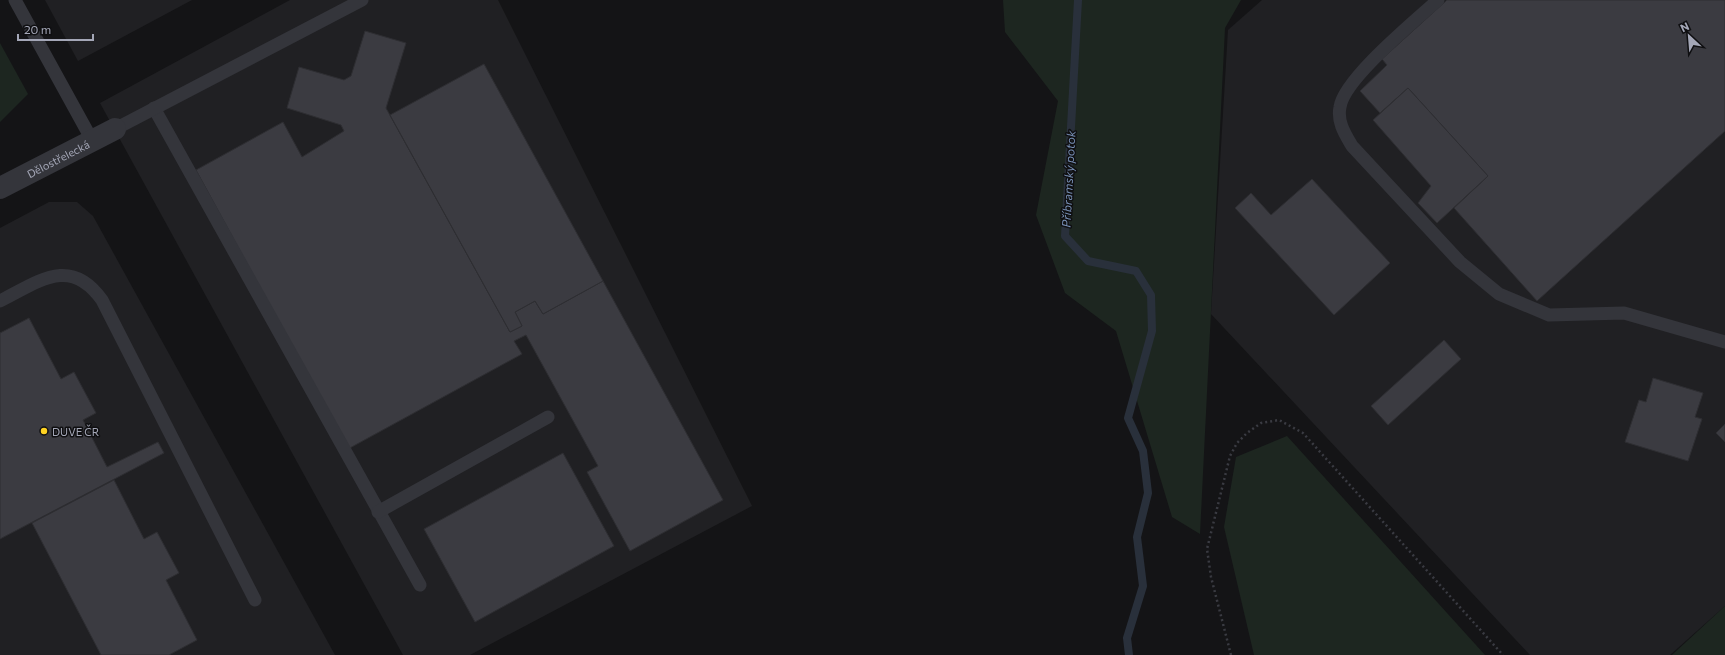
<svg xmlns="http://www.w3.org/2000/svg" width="1725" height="655" viewBox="0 0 1725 655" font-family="Commissioner,sans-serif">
  <rect width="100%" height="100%" fill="#141416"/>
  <g fill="#202023">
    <path d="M45,0H192L78,61Z"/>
    <path d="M290,0H498L752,506L470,655H403L100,103Z"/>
    <path d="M1262,0H1725V606L1670,655H1530L1211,314L1228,30Z"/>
    <path d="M49,202H77L93,216L335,655H0V228Z"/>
  </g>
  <g fill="#1d2620">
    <path d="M1003,0H1241L1225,28L1200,534L1172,517L1116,331L1065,293L1036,215L1058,101L1005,32Z"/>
    <path d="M0,43L28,94L0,122Z"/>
    <path d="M1287,436L1485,655H1254L1224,527L1236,457Z"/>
    <path d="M1725,606V655H1672Z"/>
  </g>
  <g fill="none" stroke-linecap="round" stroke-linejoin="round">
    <path stroke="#29303b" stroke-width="8" d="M1078,0L1065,236L1088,261L1136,271L1151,295L1152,331L1128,418L1143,451L1148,493L1137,537L1143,586L1127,638L1129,655"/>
  </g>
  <g fill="#3b3b41" stroke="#2e2e32">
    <path d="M1447,0H1725V131L1537,301L1454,208L1488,176L1408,88L1380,113L1360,91L1387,65L1382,59Z"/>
    <path d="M365,31L406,43L386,108L510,332L522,326L515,312L535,301L543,314L603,281L723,500L630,551L587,472L598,466L526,335L514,341L522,354L348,449L196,170L283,122L302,157L344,131L341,125L287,108L299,67L344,80L351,76Z"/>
    <path d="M484,64L603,281L543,314L535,301L515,312L522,326L510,332L390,115Z"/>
    <path d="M1408,88L1488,176L1437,223L1418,203L1431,186L1373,120Z"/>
    <path d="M1312,179L1390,263L1334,315L1235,208L1251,193L1271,215Z"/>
    <path d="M29,318L61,379L74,372L96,413L83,420L107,467L158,442L164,453L0,539V333Z"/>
    <path d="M1444,340L1461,359L1388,425L1371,406Z"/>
    <path d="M1653,378L1703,393L1695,417L1702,419L1688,461L1625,442L1639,400L1646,402Z"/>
    <path d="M1725,424V442L1716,433Z"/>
    <path d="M563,453L614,546L475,622L424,529Z"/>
    <path d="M114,480L144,539L157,532L179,573L166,580L197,640L169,655H101L32,523Z"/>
  </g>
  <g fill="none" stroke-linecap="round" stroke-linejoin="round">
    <path stroke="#3a3b42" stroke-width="2.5" stroke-dasharray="2 3" stroke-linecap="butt" d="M1231,655L1211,577L1207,549L1230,456L1237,443L1247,433L1261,423L1279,420L1303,433L1503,655"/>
    <g stroke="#34353b" stroke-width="13">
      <path d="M15,0L92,140"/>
      <path d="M1438,0C1415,21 1344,79 1340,107C1337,122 1345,134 1352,146L1460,262L1499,294L1549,315L1624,313L1725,342"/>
      <path d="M154,108L420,585"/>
      <path d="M115,129L362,0"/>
      <path d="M0,301C38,282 70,255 102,300L255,600"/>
      <path d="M378,512L548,417"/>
    </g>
    <path stroke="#34353b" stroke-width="22" id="s1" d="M0,188L115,129"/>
  </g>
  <circle fill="#ffd322" stroke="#0f0f11" stroke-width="1.5" cx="44" cy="431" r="4"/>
  <g text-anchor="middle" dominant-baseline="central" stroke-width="3" stroke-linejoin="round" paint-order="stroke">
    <g font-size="11" fill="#a4a7b7" stroke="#0f0f11">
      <text stroke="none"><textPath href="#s1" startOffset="65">Dělostřelecká</textPath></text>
    </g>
    <g font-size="11" fill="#a4a7b7" stroke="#0f0f11" text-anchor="start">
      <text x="52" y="431">DUVE ČR</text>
    </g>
    <g font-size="12" font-style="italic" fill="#7890b6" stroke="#0f0f11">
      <text transform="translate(1068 179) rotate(-87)">Příbramský potok</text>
    </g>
  </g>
  <g transform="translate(1689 36) rotate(334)" stroke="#0f0f11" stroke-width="3" paint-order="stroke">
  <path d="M0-3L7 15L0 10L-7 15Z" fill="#a4a7b7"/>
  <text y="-6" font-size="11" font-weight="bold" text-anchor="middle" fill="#a4a7b7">N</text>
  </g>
  <path d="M18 34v6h75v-6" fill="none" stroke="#a4a7b7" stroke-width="2"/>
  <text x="24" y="34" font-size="12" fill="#a4a7b7" stroke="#0f0f11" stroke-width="3" paint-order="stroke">20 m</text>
</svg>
